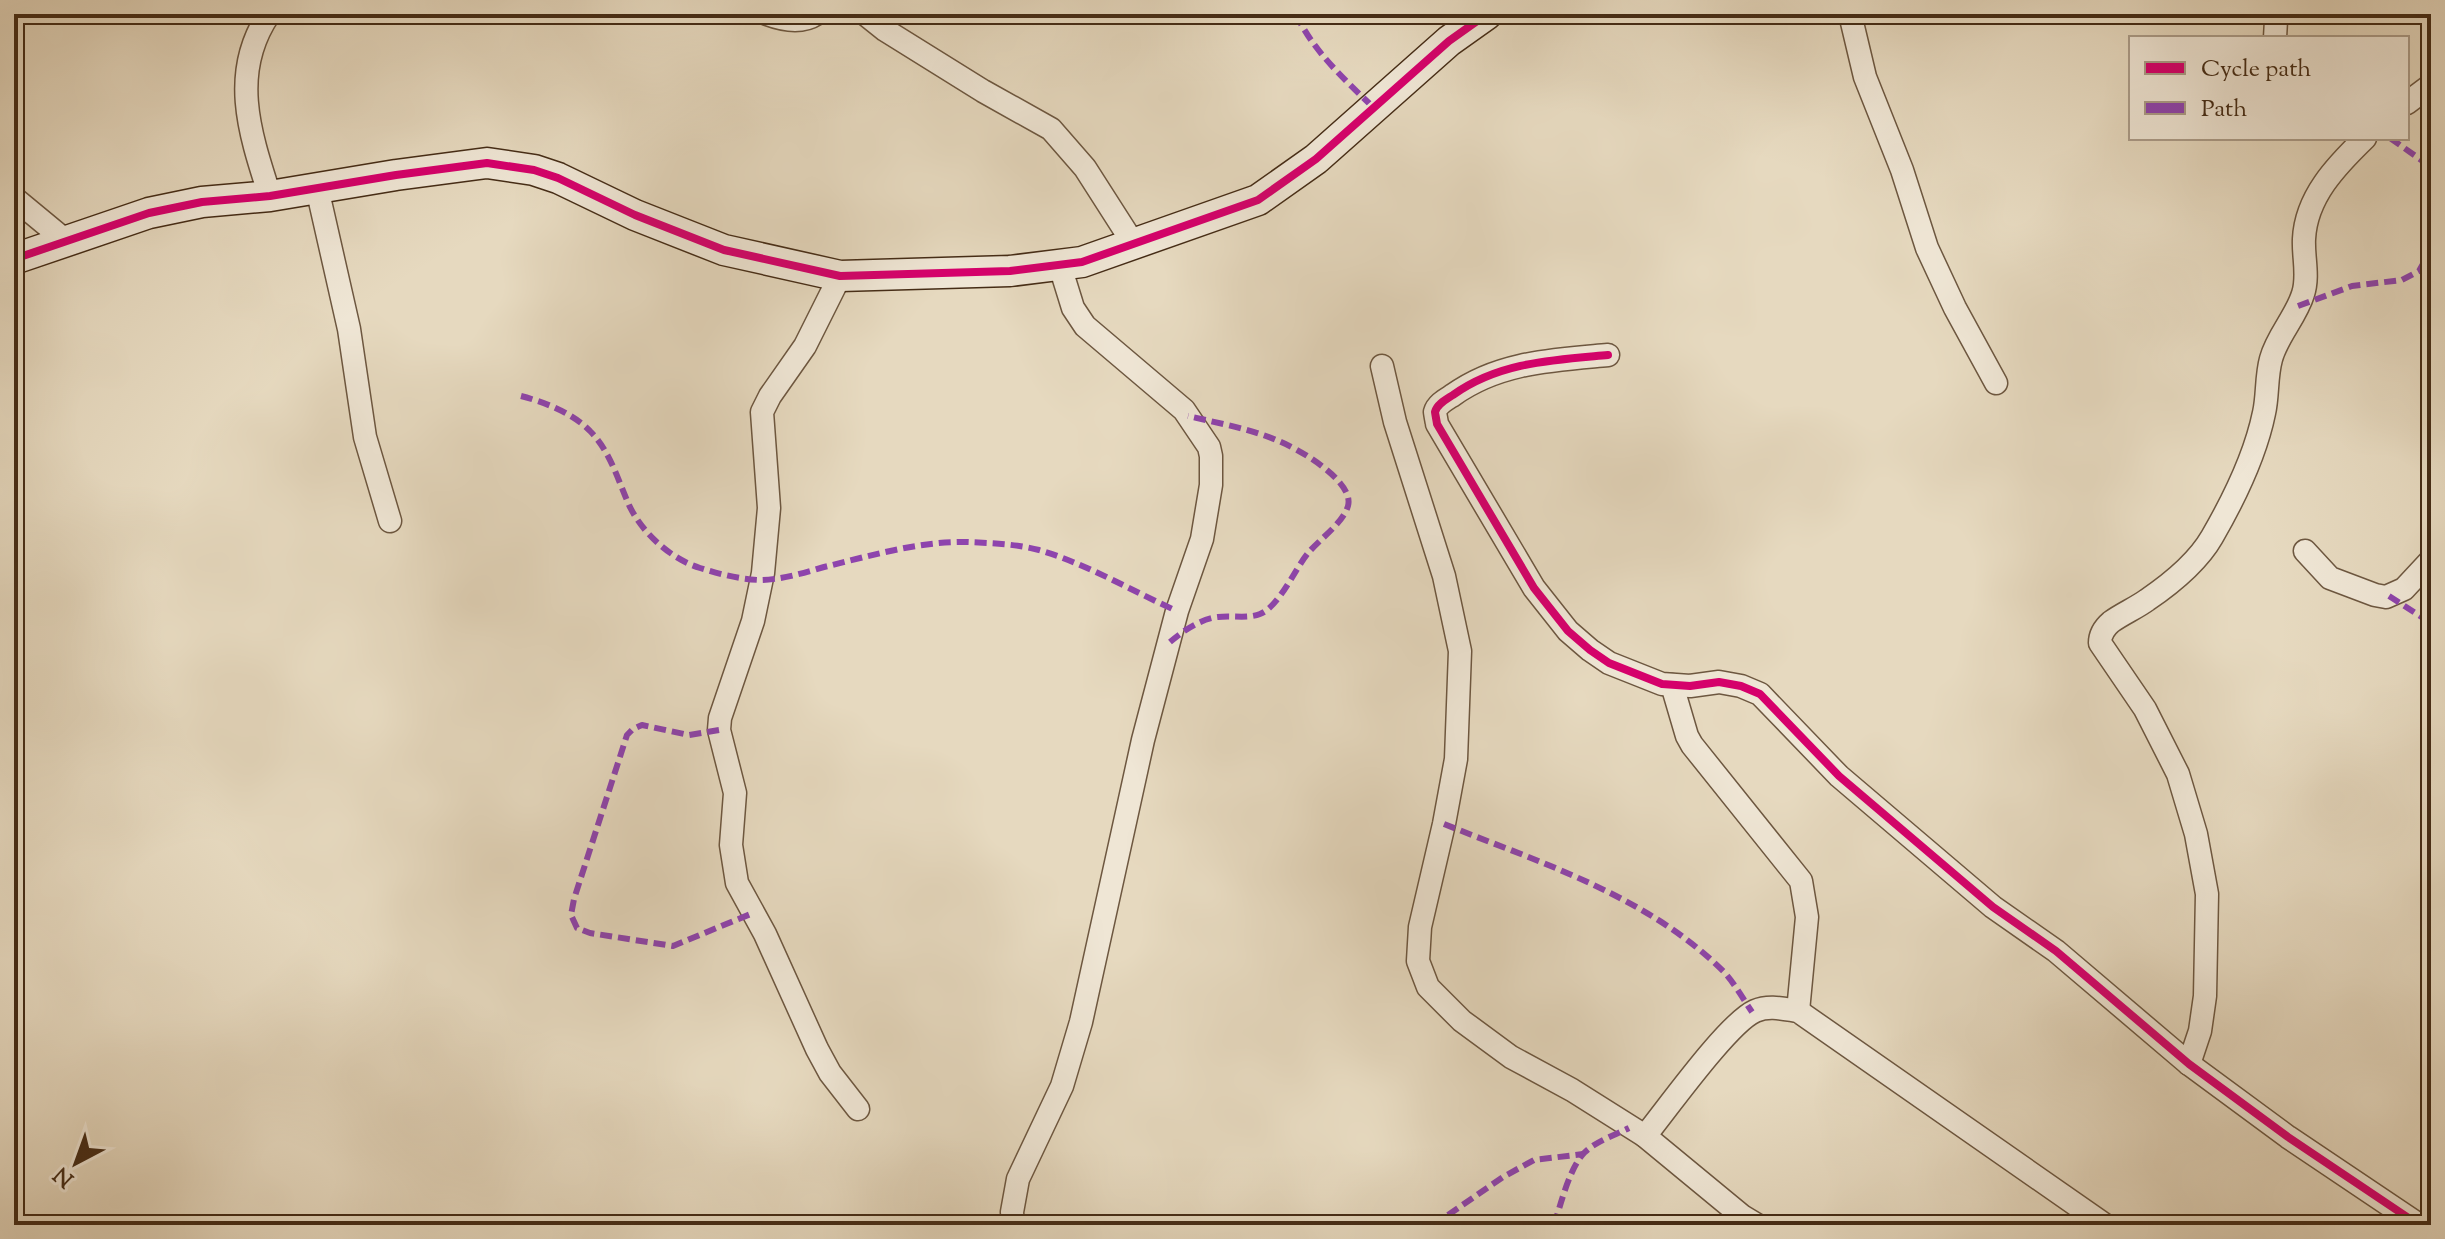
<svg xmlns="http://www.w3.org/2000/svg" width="2445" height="1239" viewBox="0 0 2445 1239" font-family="'Sorts Mill Goudy',serif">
  <rect width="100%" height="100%" fill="#e6d9bf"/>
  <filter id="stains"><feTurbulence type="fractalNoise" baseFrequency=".0025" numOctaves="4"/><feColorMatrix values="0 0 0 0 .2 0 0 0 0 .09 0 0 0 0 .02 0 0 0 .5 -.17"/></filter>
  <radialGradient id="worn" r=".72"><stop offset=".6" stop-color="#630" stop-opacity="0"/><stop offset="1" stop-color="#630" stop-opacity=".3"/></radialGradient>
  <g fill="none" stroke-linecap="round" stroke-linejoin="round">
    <g stroke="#6d5740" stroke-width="25">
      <g id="street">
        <path d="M269,14C229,73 250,134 270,196"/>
        <path d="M767,14C783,20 801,24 816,14"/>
        <path d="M865,14L885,30L983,91L1051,129L1085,168L1133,243"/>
        <path d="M1850,14L1865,77L1902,170L1927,248L1955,308L1996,383"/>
        <path d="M2273,14L2276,20L2275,38"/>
        <path d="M2407,103L2431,85"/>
        <path d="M317,188L349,329L365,437L390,521"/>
        <path d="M14,198L66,241"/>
        <path d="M840,276L805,346L770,396L762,412L769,508L763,573L753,621L720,718L719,730L735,793L731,845L737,883L765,934L817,1049L830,1073L858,1109"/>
        <path d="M1608,355C1553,360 1499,362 1453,395C1447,399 1437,404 1435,412C1435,413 1437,423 1437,424L1534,588L1568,631L1590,650L1609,663L1662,684L1690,686L1719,682L1741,686L1760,694L1839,776L1993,907L2056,951L2189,1064L2288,1137L2419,1225"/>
        <path d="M1382,366L1395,422L1444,576L1460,651L1456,759L1444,824L1420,927L1418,961L1428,987L1462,1021L1511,1057L1572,1090L1645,1136L1742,1216L1757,1225"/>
        <path d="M2305,551L2330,578L2375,595L2386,597L2404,589L2431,560"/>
        <path d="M1672,685L1687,736L1692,745L1801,881L1807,917L1798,1011"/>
        <path d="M2189,1064L2200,1031L2205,996L2207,894L2196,834L2178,774L2145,709L2100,643C2100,634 2104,628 2111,622C2122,614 2136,608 2147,600C2172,583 2197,563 2212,537C2234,499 2255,457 2264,413C2268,396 2266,377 2271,359C2277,336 2296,317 2303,294C2309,276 2303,257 2304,239C2306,197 2336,166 2365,138"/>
        <path d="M1645,1136C1667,1109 1728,1023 1755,1011C1769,1005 1784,1009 1798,1011L2105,1225"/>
        <path d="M1013,1225L1012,1212L1018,1179L1062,1086L1081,1022L1143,740L1177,611L1202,539L1211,485V456L1209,447L1184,410L1085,326L1073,308L1060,266"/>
      </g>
    </g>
    <g stroke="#452c16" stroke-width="33">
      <path id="secondary" d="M14,259L149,213L202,202L270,196L396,175L487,163L534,170L558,178L635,215L724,250L840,276L1010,271L1082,262L1258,200L1316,159L1449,41L1487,14"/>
    </g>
    <use href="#street" stroke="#efe6d5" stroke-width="22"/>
    <use href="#secondary" stroke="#efe6d5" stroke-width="30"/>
    <g stroke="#8e44ad" stroke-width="6" stroke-dasharray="12 6" stroke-linecap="butt">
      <path d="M1296,14C1313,51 1345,80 1374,108"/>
      <path d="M2390,138L2424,162L2431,170"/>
      <path d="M2298,306L2352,286L2402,280L2419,271L2431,250"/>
      <path d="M521,396C544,402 573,413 590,431C610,451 618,480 629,505C642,533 671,559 700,568C719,574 739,579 759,580C780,580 804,573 824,567C870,556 919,541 967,542C990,543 1017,544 1039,550C1087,564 1132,591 1177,611"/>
      <path d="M2389,596L2431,623"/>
      <path d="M1170,642C1183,631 1200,619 1218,617C1231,615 1247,619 1260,614C1280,606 1295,568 1309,552C1320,539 1343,523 1348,506C1355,481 1296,447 1276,440C1248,428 1217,423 1188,416"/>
      <path d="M719,730L689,735L642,725L633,729L627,735L574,899L571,915L577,928L590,933L673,946L753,913"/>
      <path d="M1444,824C1541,863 1648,896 1724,972C1735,984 1743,999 1752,1012"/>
      <path d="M1448,1215L1503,1177L1534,1160L1583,1154"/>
      <path d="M1554,1225C1561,1204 1569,1169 1584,1153C1596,1141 1615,1135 1629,1128"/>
    </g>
    <g stroke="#efe6d5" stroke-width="13">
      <g id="cycleway">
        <path d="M14,259L149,213L202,202L270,196L396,175L487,163L534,170L558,178L635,215L724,250L840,276L1010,271L1082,262L1258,200L1316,159L1449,41L1487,14"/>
        <path d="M1608,355C1553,360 1499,362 1453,395C1447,399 1437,404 1435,412C1435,413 1437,423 1437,424L1534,588L1568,631L1590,650L1609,663L1662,684L1690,686L1719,682L1741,686L1760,694L1839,776L1993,907L2056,951L2189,1064L2288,1137L2419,1225"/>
      </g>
    </g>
    <use href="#cycleway" stroke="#d6006c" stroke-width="8"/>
  </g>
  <rect width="2445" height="1239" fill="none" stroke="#e6d9bf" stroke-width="48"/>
  <rect x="16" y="16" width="2413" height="1207" fill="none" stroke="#452c16" stroke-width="4"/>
  <rect x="24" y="24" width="2397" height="1191" fill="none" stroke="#452c16" stroke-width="2"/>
  <rect x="2129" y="36" width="280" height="104" fill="#efe6d5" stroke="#ab9c89" stroke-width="2"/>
  <rect x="2145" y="62" width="40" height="12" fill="#d6006c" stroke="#ab9c89" stroke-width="2"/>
  <text x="2201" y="76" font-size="24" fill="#452c16">Cycle path</text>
  <rect x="2145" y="102" width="40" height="12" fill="#8e44ad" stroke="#ab9c89" stroke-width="2"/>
  <text x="2201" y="116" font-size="24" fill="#452c16">Path</text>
  <g transform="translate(76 1163) rotate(221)" stroke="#efe6d5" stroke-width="6" paint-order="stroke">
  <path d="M0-6L14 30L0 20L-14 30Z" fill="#452c16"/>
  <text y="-12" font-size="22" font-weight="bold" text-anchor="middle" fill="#452c16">N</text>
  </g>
  <rect width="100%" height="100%" filter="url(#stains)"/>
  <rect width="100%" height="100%" fill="url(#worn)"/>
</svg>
